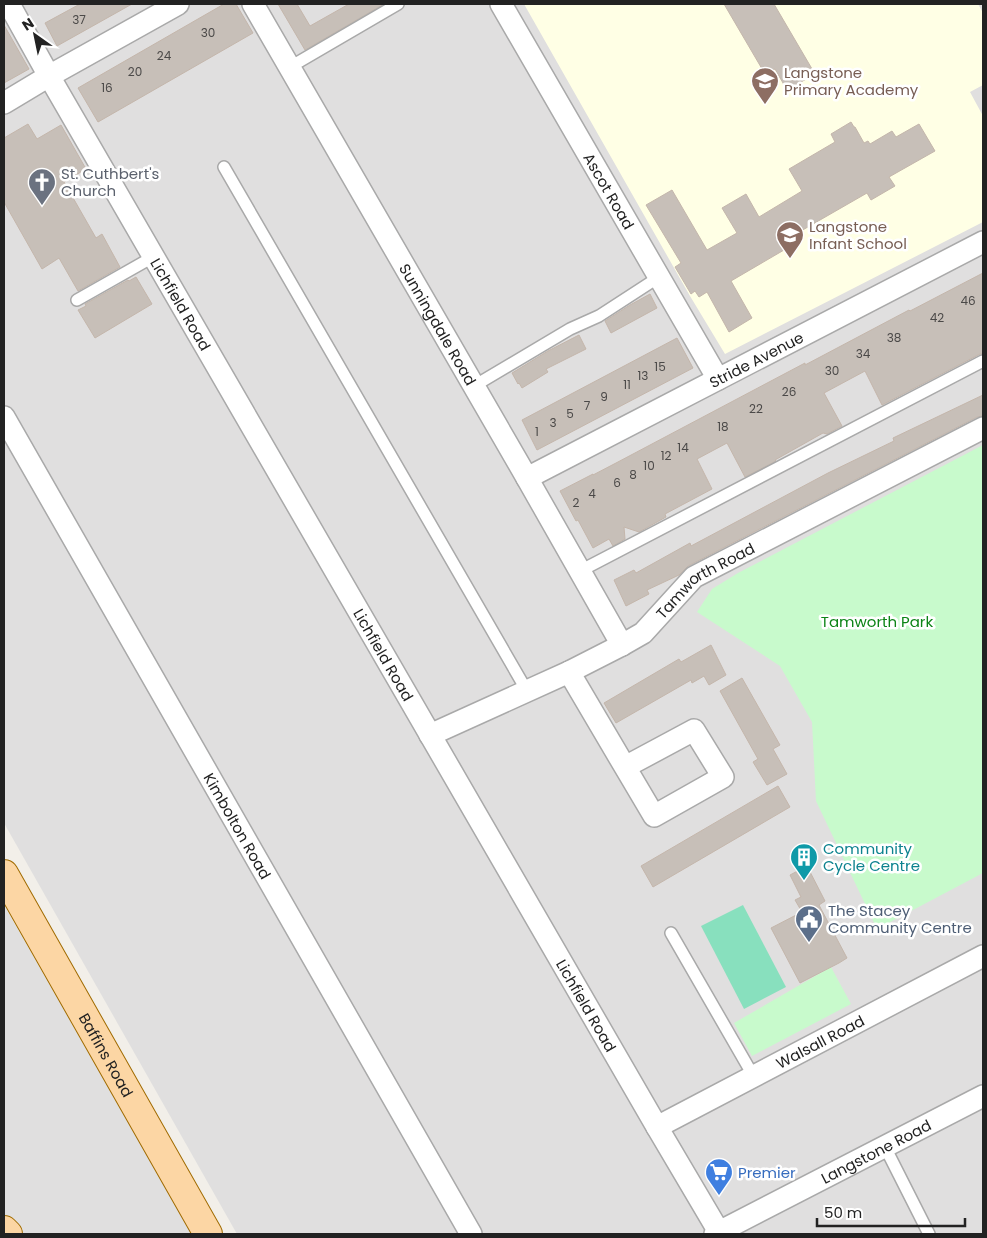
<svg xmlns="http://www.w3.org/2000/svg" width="987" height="1238" viewBox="0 0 987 1238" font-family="Poppins,sans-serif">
  <rect width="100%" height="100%" fill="#f2efe9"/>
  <g fill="#e0dfdf">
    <path d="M4,4H983V1234H237L4,823Z"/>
    <path d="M4,905L192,1234H4Z"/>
  </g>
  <path fill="#ffffe5" d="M524,4H978L983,13V85L970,92L983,116V222L725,354L690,296Z"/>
  <g fill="#c8facc">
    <path d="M983,445V873L877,929L816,801L812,722L780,666L697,612L712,589L738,573Z"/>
    <path d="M831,967L851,1004L752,1056L734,1023Z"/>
  </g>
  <path fill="#88e0be" d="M743,905L786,987L744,1009L701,926Z"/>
  <g fill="#c7bfb8" stroke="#c4b6ab">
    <path d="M80,4H132L57,46L45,23Z"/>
    <path d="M224,4H236L253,33L98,122L78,88Z"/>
    <path d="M278,4H297L310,26L349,4H384L305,50Z"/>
    <path d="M724,4H774L815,74L787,90L775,69L765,74Z"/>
    <path d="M4,25L29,69L4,83Z"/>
    <path d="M851,122L854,127H855L864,143L868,141L870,144L892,131L896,137L919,124L935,151L889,177L895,186L871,200L867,193L780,243L784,250L731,281L752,318L729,332L707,292L699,297L695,291L691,294L675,267L681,263L646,205L672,190L707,250L737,233L722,208L746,194L759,217L802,191L789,169L835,142L831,134Z"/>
    <path d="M28,124L37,139L61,125L86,169L64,182L96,238L102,234L120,267L78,291L59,258L42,269L4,202V138Z"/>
    <path d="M983,273V354H980L882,405L865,371L824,393L842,426L827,434L823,433L775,460L776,461L745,477L727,443L697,459L712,489L665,514L666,517L639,532L624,527L625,539L613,546L609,539L593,548L578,520L576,521L560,491L593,474V475L616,463L805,363V365L909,310L910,311Z"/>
    <path d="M136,277L152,304L95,338L78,310L86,306L85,304L128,280L129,281Z"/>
    <path d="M650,294L657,308L611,333L605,321L630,305Z"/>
    <path d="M579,335L586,349L546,369L548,372L522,388L519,383L518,384L512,373L548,351Z"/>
    <path d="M677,338L693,368L537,450L522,420Z"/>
    <path d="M983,395V416L977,417L688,566L679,575L647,590L649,594L626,606L614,580L634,570L636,573L690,543L691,546L828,473L894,441L893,438Z"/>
    <path d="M711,645L726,675L709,685L704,676L692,683L691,680L616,723L604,703L679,659L681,662Z"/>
    <path d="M742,678L780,745L773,749L787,774L767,785L753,762L758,759L720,691Z"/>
    <path d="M778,786L790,807L653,887L641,866Z"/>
    <path d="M807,866L825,901L819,905L847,958L839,963L800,983L771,928L802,912L795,900L801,897L790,875Z"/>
  </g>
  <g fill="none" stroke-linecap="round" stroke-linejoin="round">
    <g stroke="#a9a9a9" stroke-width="14">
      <g id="lane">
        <path d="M290,67L398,4"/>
        <path d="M224,167L527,691"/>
        <path d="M77,300L153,257"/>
        <path d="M474,386L570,329L599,316L659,277"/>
        <path d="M580,571L983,361"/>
        <path d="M671,933L754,1077"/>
        <path d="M885,1147L929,1234"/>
      </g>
    </g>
    <g stroke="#a9a9a9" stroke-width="24">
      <g id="street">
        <path id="s1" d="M9,4L49,76L657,1127L719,1232"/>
        <path id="s2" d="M253,4L527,478L622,645"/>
        <path id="s3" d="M501,4L718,379"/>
        <path d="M4,103L49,76L178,4"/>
        <path id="s4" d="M4,417L471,1234"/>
        <path id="s5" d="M527,478L983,242"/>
        <path d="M569,672L625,767L694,730L723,777L654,816L625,767"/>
        <path id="s6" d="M430,735L569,672L622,645L643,633L694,577L983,428"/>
        <path id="s7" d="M657,1127L983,956"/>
        <path id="s8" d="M715,1234L983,1096"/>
      </g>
    </g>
    <g stroke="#a06b00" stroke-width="30">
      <g id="primary">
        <path id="s9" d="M4,874L208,1234"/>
        <path d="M4,1230L8,1234"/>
      </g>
    </g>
    <use href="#lane" stroke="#fff" stroke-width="11"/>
    <use href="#street" stroke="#fff" stroke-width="21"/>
    <use href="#primary" stroke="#fcd6a4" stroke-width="28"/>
  </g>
  <defs>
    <g id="school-pin" transform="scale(1.4375)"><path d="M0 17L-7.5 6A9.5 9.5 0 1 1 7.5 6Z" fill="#8d6e63" stroke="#fff"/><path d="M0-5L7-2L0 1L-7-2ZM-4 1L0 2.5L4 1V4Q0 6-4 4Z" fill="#fff"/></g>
    <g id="church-pin" transform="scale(1.4375)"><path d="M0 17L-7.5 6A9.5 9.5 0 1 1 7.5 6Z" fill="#6b7280" stroke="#fff"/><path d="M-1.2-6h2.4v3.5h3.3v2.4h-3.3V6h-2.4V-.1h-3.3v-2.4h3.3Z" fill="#fff"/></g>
    <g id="building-pin" transform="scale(1.4375)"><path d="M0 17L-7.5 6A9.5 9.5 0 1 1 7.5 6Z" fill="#0f9aa8" stroke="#fff"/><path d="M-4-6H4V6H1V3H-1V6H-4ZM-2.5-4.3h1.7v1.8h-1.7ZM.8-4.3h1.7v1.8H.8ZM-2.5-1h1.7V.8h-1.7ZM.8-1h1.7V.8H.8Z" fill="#fff"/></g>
    <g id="civic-pin" transform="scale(1.4375)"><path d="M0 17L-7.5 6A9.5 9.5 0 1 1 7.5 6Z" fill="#5c6f8a" stroke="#fff"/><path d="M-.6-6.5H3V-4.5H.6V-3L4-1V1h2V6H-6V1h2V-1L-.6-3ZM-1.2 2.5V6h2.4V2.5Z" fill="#fff"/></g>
    <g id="supermarket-pin" transform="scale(1.4375)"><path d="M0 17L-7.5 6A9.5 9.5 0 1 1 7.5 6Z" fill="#3f7fe0" stroke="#fff"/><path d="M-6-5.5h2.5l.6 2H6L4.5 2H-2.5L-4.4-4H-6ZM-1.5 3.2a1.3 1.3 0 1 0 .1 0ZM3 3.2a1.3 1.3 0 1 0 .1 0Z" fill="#fff"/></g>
  </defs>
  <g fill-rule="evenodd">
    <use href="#school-pin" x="765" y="81"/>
    <use href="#church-pin" x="42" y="182"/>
    <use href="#school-pin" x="790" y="235"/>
    <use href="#building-pin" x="804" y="857"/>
    <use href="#civic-pin" x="809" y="919"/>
    <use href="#supermarket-pin" x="719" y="1172"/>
  </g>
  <g text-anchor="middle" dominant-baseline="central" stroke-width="5" stroke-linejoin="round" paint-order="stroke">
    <g font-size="12" fill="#4b4948">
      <text x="79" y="19">37</text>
      <text x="208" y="32">30</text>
      <text x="164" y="55">24</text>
      <text x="135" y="71">20</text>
      <text x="107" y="87">16</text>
      <text x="968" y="300">46</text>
      <text x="937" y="317">42</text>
      <text x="894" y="337">38</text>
      <text x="863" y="353">34</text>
      <text x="660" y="366">15</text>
      <text x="832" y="370">30</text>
      <text x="643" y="375">13</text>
      <text x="627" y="384">11</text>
      <text x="789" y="391">26</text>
      <text x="604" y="396">9</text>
      <text x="587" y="405">7</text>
      <text x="756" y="408">22</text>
      <text x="570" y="413">5</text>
      <text x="553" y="422">3</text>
      <text x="723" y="426">18</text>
      <text x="537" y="431">1</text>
      <text x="683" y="447">14</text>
      <text x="666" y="455">12</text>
      <text x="649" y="465">10</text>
      <text x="633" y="474">8</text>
      <text x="617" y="482">6</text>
      <text x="592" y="493">4</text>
      <text x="576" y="502">2</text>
    </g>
    <g font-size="15" fill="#785e54" stroke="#fff" text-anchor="start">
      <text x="784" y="72">Langstone<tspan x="784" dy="17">Primary Academy</tspan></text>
      <text x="809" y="226">Langstone<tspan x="809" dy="17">Infant School</tspan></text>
    </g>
    <g font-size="15" fill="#5b616d" stroke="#fff" text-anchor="start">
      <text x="61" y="173">St. Cuthbert's<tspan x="61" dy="17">Church</tspan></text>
    </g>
    <g font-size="15" fill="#222" stroke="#fff">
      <text stroke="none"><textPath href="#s3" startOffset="216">Ascot Road</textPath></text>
      <text stroke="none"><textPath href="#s1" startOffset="346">Lichfield Road</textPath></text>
      <text stroke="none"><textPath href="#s2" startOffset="370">Sunningdale Road</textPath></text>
      <text stroke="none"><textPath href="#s5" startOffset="258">Stride Avenue</textPath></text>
      <text stroke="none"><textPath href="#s6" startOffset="319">Tamworth Road</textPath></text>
      <text stroke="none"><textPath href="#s1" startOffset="751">Lichfield Road</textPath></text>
      <text stroke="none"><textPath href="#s4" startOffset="471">Kimbolton Road</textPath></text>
      <text stroke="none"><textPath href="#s1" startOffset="1156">Lichfield Road</textPath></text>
      <text stroke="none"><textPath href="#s7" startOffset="184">Walsall Road</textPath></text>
      <text stroke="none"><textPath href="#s9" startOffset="208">Baffins Road</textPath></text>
      <text stroke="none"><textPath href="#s8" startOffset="181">Langstone Road</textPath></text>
    </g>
    <g font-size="15" fill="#0c8416" stroke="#fff">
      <text x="877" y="621">Tamworth Park</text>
    </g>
    <g font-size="15" fill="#0d838f" stroke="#fff" text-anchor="start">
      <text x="823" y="848">Community<tspan x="823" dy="17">Cycle Centre</tspan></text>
    </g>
    <g font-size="15" fill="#4e5e75" stroke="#fff" text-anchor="start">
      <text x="828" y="910">The Stacey<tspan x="828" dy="17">Community Centre</tspan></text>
    </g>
    <g font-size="15" fill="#366cbe" stroke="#fff" text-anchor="start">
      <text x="738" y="1172">Premier</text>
    </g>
  </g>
  <rect width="987" height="1238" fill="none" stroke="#222222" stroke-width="10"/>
  <g transform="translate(35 35) rotate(327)" stroke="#ffffff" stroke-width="4" paint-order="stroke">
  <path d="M0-4L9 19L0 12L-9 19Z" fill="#222222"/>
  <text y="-8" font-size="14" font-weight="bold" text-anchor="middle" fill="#222222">N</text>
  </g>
  <path d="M817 1218v8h148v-8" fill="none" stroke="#222222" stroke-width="2.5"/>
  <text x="824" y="1218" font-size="15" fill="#222222" stroke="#ffffff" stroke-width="4" paint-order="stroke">50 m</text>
</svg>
